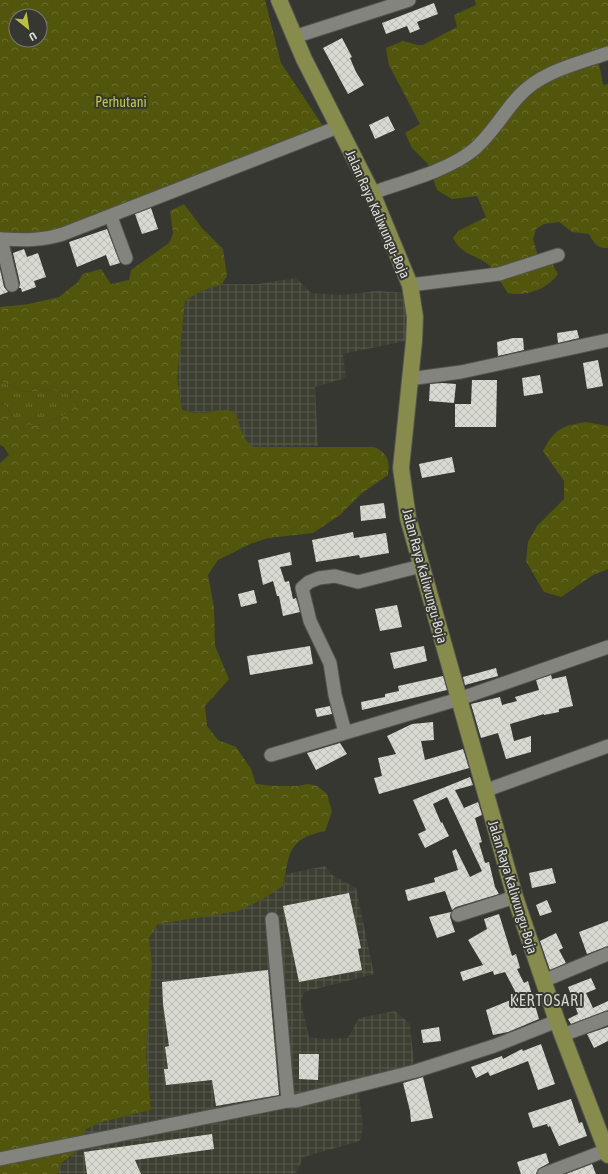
<svg xmlns="http://www.w3.org/2000/svg" width="608" height="1174" viewBox="0 0 608 1174" font-family="'Asap Condensed',sans-serif">
  <defs>
    <pattern id="industrial-grid" width="8" height="8" patternUnits="userSpaceOnUse"><rect width="8" height="8" fill="#3d3f32"/><path d="M0 4h8M4 0v8" fill="none" stroke="#595a4f"/></pattern>
    <pattern id="grass-tufts" width="24" height="20" patternUnits="userSpaceOnUse"><rect width="24" height="20" fill="#52560c"/><path d="M3 7l-1-3M5 7V3M7 7l1-3M15 17l-1-3M17 17v-4M19 17l1-3" fill="none" stroke="#6a6e2f"/></pattern>
    <pattern id="forest-crowns" width="20" height="18" patternUnits="userSpaceOnUse"><rect width="20" height="18" fill="#52560c"/><path d="M2 6a3 3 0 1 1 6 0M12 15a3 3 0 1 1 6 0" fill="none" stroke="#6a6e2f"/></pattern>
    <pattern id="building-cross-hatch" width="8" height="8" patternUnits="userSpaceOnUse"><rect width="8" height="8" fill="#d8d9d1"/><path d="M0 0l8 8M0 8l8-8" fill="none" stroke="#babbb4"/></pattern>
  </defs>
  <rect width="100%" height="100%" fill="#363731"/>
  <g fill="url(#industrial-grid)">
    <path d="M296,278L311,293L342,295L377,291L407,293L410,340L343,354L346,378L315,387L318,446L252,447L245,441L236,415L224,410L199,413L182,410L177,378L185,301L199,292L222,284H258Z"/>
    <path d="M325,866L332,875L356,888L374,974L304,992L301,1002L309,1037L322,1039L348,1038L359,1018L395,1011L410,1024L414,1065L357,1079L363,1127L360,1141L304,1157L295,1174H58L60,1164L70,1158L86,1129L102,1122L151,1110L146,1056L152,963L149,938L159,924L188,918L283,886L286,874Z"/>
  </g>
  <path fill="url(#grass-tufts)" d="M0,380C7,384 15,389 23,391C41,394 59,384 74,399V408C61,419 27,434 14,419C9,412 8,405 0,402Z"/>
  <g fill="url(#forest-crowns)" fill-rule="evenodd">
    <path d="M0,0H265L281,63L323,126L39,245L0,234ZM16,16H40V40H16Z"/>
    <path d="M475,0H608V47L597,53L603,85L608,84V248C597,249 594,243 589,234L572,232L559,222L544,224L536,229L533,239L538,256L552,263L558,274C548,289 525,297 508,293C502,285 497,273 490,266C477,254 463,257 453,238L458,231L486,217L477,196L452,199L437,190L428,164L412,148L405,133L420,124L389,65L386,48L403,41L418,45H423L457,27L454,15L476,5Z"/>
    <path d="M184,204L202,228L223,249L227,276L222,284L199,292L185,301L177,378L182,410C187,411 194,413 200,413C211,413 232,404 237,417C241,429 243,439 252,447H374C388,453 390,461 388,475L362,493L340,515L313,533L268,538L250,544L218,560L208,575L214,608L215,646L229,679L205,706L207,726L218,740L236,747L251,769L256,784L274,786H298L308,784L317,786L327,794L332,812L325,831C288,839 290,851 283,886L261,900L238,911L158,924L149,938L152,963L146,1056L151,1110L102,1122L86,1129L74,1154L60,1164L58,1174H0V463L9,455L4,447L0,445V402C8,405 9,412 14,419C27,434 61,419 74,408V399C59,384 41,394 23,391C15,389 7,384 0,380V307L29,304L59,297L78,282L83,274L101,269L111,284L129,280L131,270L169,243L171,239L173,233L170,211Z"/>
    <path d="M586,422L608,426V569L593,575L561,597L544,592L526,561L528,542L537,526L564,499V481L543,451C555,428 562,426 586,422Z"/>
  </g>
  <g fill="url(#building-cross-hatch)">
    <path d="M434,3L438,14L417,22L420,29L410,33L407,26L386,34L382,23Z"/>
    <path d="M342,38L352,57L350,58L356,72L364,85L348,94L323,48Z"/>
    <path d="M388,116L395,130L375,139L369,125Z"/>
    <path d="M151,208L158,229L142,234L135,214Z"/>
    <path d="M107,229L120,263L110,266L106,255L77,267L69,242Z"/>
    <path d="M24,249L27,257L38,253L46,277L34,281L36,287L22,292L21,288H19L20,283L13,253Z"/>
    <path d="M0,269L4,287L8,292L0,295Z"/>
    <path d="M577,330L579,338L558,343L557,333Z"/>
    <path d="M513,338H523L524,350L498,356L497,342Z"/>
    <path d="M598,360L603,386L587,389L583,363Z"/>
    <path d="M540,375L543,393L524,396L522,378Z"/>
    <path d="M472,380H497L496,427H455V404H471Z"/>
    <path d="M442,383L456,384L454,403L429,401L430,384Z"/>
    <path d="M452,457L455,472L422,478L419,464Z"/>
    <path d="M384,503L386,518L361,521L360,506Z"/>
    <path d="M353,532L354,538L386,533L389,553L360,558L359,555L316,562L312,540Z"/>
    <path d="M290,552L292,565L280,567L285,582L289,581L293,599L296,598L300,612L283,616L279,596H277L273,581L263,585L258,560Z"/>
    <path d="M254,590L257,603L241,607L238,594Z"/>
    <path d="M397,605L402,627L380,631L375,609Z"/>
    <path d="M310,646L313,664L250,675L247,656Z"/>
    <path d="M424,646L427,661L394,669L390,653Z"/>
    <path d="M496,668L498,676L465,685L463,677Z"/>
    <path d="M551,675L552,679L566,676L573,706L559,709V712L544,715V714L510,724L514,741L531,736V752L506,759L498,733L481,738L471,704L500,697L502,705L517,701L515,697L539,690L536,680Z"/>
    <path d="M443,676L447,690L362,710L361,702L385,697V694L399,691L398,686Z"/>
    <path d="M330,706L332,714L317,717L315,709Z"/>
    <path d="M433,722L434,740L421,741L425,760L463,749L469,768L379,794L374,778L382,776L378,758L396,754L387,736L412,724Z"/>
    <path d="M340,743L347,754L316,770L307,753Z"/>
    <path d="M470,777L473,785L455,790L464,808L478,802L482,815L475,818L482,842L479,843L485,863L489,862L495,887L499,894L456,907L452,910L445,891L408,901L405,890L435,882L434,878L458,870L452,851L456,849L470,877L482,871L447,797L433,804L441,823L442,822L449,836L425,848L418,834L426,830L413,800Z"/>
    <path d="M552,868L556,883L532,888L529,873Z"/>
    <path d="M349,893L361,948L358,949L362,970L299,982L283,906Z"/>
    <path d="M547,900L552,912L540,916L536,905Z"/>
    <path d="M451,912L450,917L455,932L437,938L429,917Z"/>
    <path d="M499,914L512,956L516,954L520,968L517,969L524,983L528,981L539,1019L508,1032L493,1035L486,1010L518,997L505,972L494,975L493,971L463,981L460,972L483,965L468,940L487,929L484,919Z"/>
    <path d="M608,921V946L587,954L579,932Z"/>
    <path d="M556,933L563,948L559,950L566,963L550,970L540,941Z"/>
    <path d="M268,970L279,1095L216,1106L212,1080L166,1085L164,1069H168L165,1047L169,1046L163,1004L162,982Z"/>
    <path d="M591,978L596,989L586,993L593,1008L608,1001V1010L571,1024L568,1019L578,1014L568,987Z"/>
    <path d="M439,1027L441,1041L423,1043L421,1030Z"/>
    <path d="M608,1027V1041L594,1048L587,1034Z"/>
    <path d="M541,1044L555,1084L538,1090L528,1061L490,1076L488,1072L476,1078L471,1067L502,1056L503,1059L522,1049L523,1051Z"/>
    <path d="M299,1054H319L318,1080L299,1079Z"/>
    <path d="M423,1077L433,1118L411,1122L410,1111L403,1083Z"/>
    <path d="M571,1099L579,1123L582,1122L587,1136L559,1146L550,1126L548,1127L547,1124L533,1128L528,1113Z"/>
    <path d="M212,1134L214,1149L135,1160L141,1174H87L84,1152Z"/>
    <path d="M546,1153L549,1163L538,1169L536,1174H521L517,1162Z"/>
    <path d="M592,1164L596,1174H566Z"/>
  </g>
  <g fill="none" stroke-linecap="round" stroke-linejoin="round">
    <g stroke="#53534f" stroke-width="15">
      <g id="minor">
        <path d="M294,37L409,0"/>
        <path d="M372,193C402,182 447,171 472,151C491,136 503,113 519,96C542,71 577,64 608,53"/>
        <path d="M111,217L126,258"/>
        <path d="M0,239C23,240 41,241 63,234L338,127"/>
        <path d="M1,239L12,285"/>
        <path d="M410,285L499,274L558,255"/>
        <path d="M409,379L461,372L608,340"/>
        <path d="M345,732L335,695L330,663L310,621L302,588L309,582L319,578L335,576L358,582L421,566"/>
        <path d="M271,755L459,699L608,647"/>
        <path d="M484,791L608,746"/>
        <path d="M458,915L515,897"/>
        <path d="M272,919L288,1101"/>
        <path d="M543,981L608,954"/>
        <path d="M563,1035L608,1018"/>
        <path d="M0,1159L288,1101H296L416,1071L494,1046L557,1021"/>
        <path d="M544,1174L607,1150"/>
      </g>
    </g>
    <g stroke="#53534f" stroke-width="18">
      <path id="major" d="M279,0L304,59L372,193L410,285L415,317L414,341L401,468L408,518L515,897L557,1021L608,1155"/>
    </g>
    <use href="#minor" stroke="#83847d" stroke-width="13"/>
    <use href="#major" stroke="#878b4b" stroke-width="16"/>
  </g>
  <g text-anchor="middle" dominant-baseline="central" stroke-width="4" stroke-linejoin="round" paint-order="stroke">
    <g font-size="14" fill="#c0c74a" stroke="#363731">
      <text x="121" y="102">Perhutani</text>
    </g>
    <g font-size="14" fill="#ddddd9" stroke="#363731">
      <text transform="translate(378 214) rotate(66)">Jalan Raya Kaliwungu-Boja</text>
      <text transform="translate(425 576) rotate(75)">Jalan Raya Kaliwungu-Boja</text>
      <text transform="translate(513 887) rotate(73)">Jalan Raya Kaliwungu-Boja</text>
    </g>
    <g font-size="16" letter-spacing="1" fill="#d5d6ce" stroke="#363731">
      <text x="547" y="1000">KERTOSARI</text>
    </g>
  </g>
  <g transform="translate(28 28) rotate(150)"><circle r="19" fill="#363731" stroke="#797974"/>
  <path d="M0-3L7 15L0 10L-7 15Z" fill="#b9c046"/>
  <text y="-6" font-size="11" font-weight="bold" text-anchor="middle" fill="#ddddd9">U</text>
  </g>
</svg>
